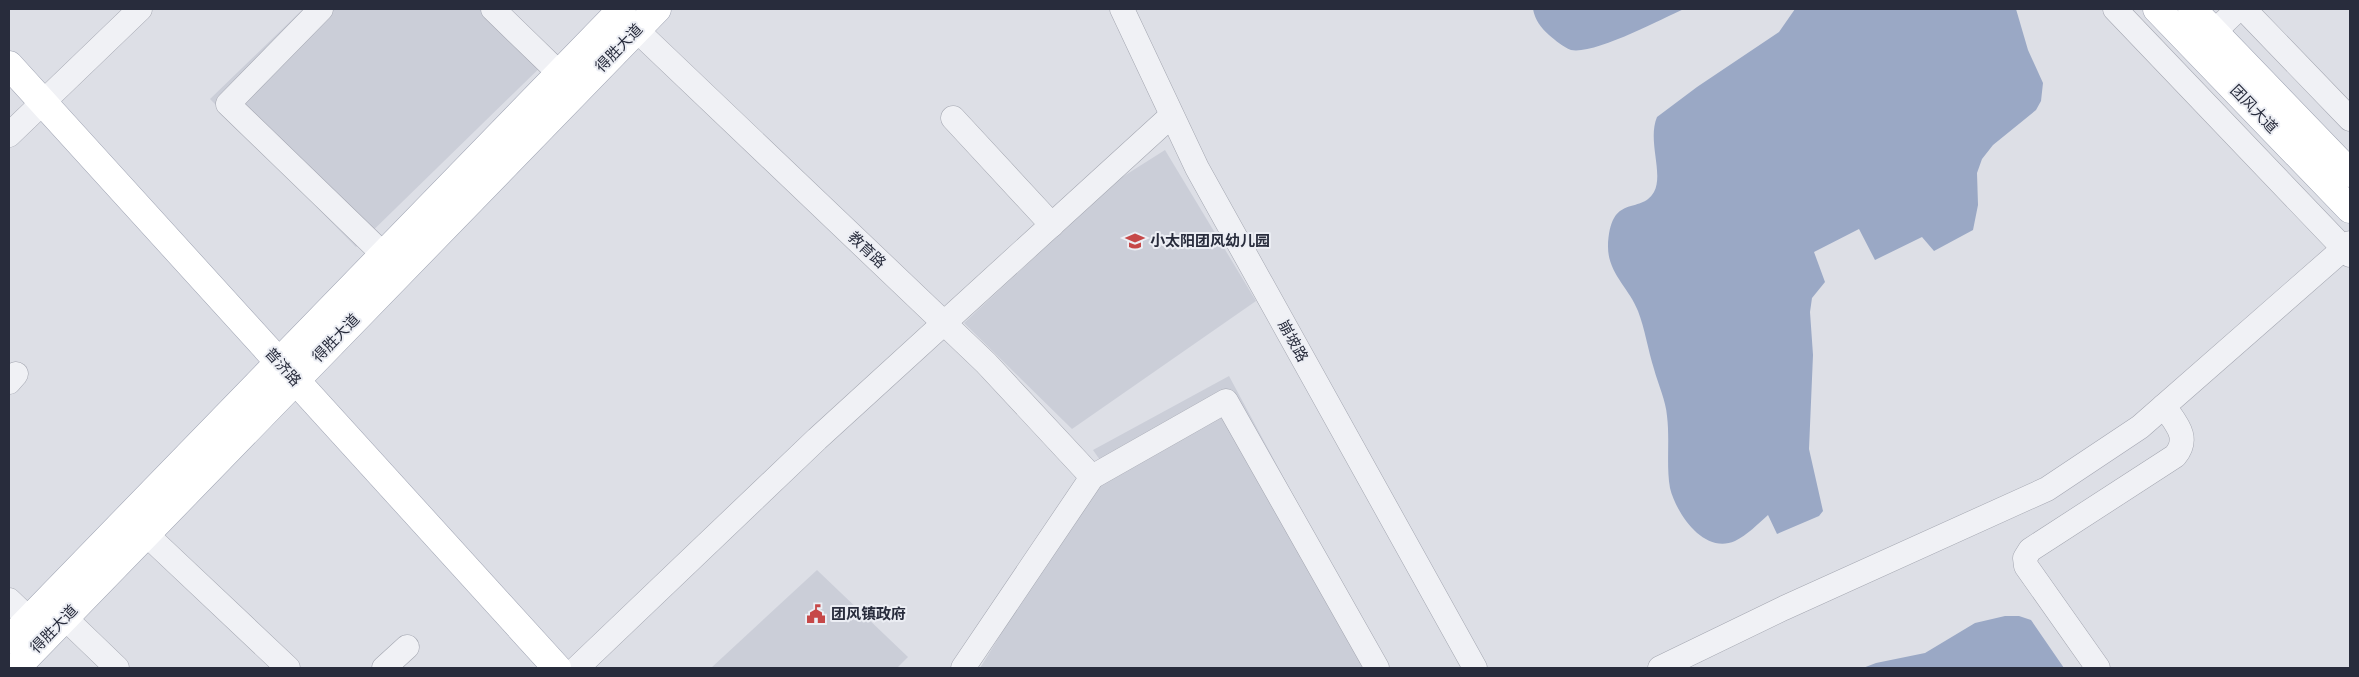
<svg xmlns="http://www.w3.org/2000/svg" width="2359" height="677" viewBox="0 0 2359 677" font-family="'Varela Round','Noto Sans SC',sans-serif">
  <rect width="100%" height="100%" fill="#dddfe6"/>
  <g fill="#cbced8">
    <path d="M303,9H511L555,53L356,247L210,99Z"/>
    <path d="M1165,150L1256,301L1072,429L964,323L1116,181Z"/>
    <path d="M1229,376L1386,668H980L1092,487L1109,473L1093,450Z"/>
    <path d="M817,570L908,657L897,668H711Z"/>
  </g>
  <g fill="#9aa8c5">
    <path d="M1533,9H1684C1661,19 1594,55 1571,50C1563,47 1555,40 1549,35C1541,28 1535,20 1533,9Z"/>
    <path d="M1795,9H2016L2028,50L2043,83L2041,101L2036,110L1993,145L1982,159L1977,173L1978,205L1973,230L1934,251L1922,237L1875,260L1859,229L1814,252L1825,282L1812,298L1810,312L1813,355L1809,449L1823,511L1819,516L1777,534L1768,515C1758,524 1747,535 1735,541C1704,555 1676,513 1670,488C1666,465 1670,440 1667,416C1666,401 1658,384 1654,369C1648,350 1645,329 1638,311C1629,288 1608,273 1608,247C1610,191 1640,216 1654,192C1664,173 1647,141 1657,117L1697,87L1779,32Z"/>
    <path d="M2005,616H2019L2031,620L2064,668H1863L1876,663L1925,653L1975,623Z"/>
  </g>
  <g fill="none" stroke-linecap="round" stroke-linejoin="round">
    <g stroke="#a3a6b0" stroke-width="25">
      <g id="minor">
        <path d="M321,9L228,104L383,254"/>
        <path d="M493,9L559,73"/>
        <path d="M1122,9L1197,168L1475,668"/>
        <path d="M2115,9L2350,255"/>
        <path d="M2244,9L2350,119"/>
        <path d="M624,18L986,363L1092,477"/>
        <path d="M2214,32L2238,9"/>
        <path d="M953,118L1052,225"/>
        <path d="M9,135L140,9"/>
        <path d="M9,382L16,374"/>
        <path d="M146,534L288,668"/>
        <path d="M9,600L29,619"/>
        <path d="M65,618L117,668"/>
        <path d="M384,668L407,647"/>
        <path d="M577,668L817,439L1171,116"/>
        <path d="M963,668L1092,477L1226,401L1377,668"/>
        <path d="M1660,668L1784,608L2047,489L2140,427L2350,243"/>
        <path d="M2098,668L2026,566L2025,558L2030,550L2175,456C2191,437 2175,423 2164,406"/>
      </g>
    </g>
    <g stroke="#9da2b1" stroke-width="29">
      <g id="major">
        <path d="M2157,9L2350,209"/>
        <path d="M2192,9L2350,173"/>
        <path d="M9,65L557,668"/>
        <path d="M9,640L622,9"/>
        <path d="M16,668L657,9"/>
      </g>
    </g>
    <use href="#minor" stroke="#f0f1f5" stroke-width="24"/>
    <use href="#major" stroke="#fff" stroke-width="28"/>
  </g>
  <defs>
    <g id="school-bare" transform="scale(1.5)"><path d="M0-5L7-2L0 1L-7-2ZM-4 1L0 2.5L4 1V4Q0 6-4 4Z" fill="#c64848" stroke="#eceef4" stroke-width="2.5" paint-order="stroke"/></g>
    <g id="civic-bare" transform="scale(1.5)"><path d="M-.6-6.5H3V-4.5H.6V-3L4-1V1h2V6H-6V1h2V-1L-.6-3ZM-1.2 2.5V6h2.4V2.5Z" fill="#c64848" stroke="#eceef4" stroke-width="2.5" paint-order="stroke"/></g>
  </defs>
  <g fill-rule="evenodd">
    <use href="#school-bare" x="1135" y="241"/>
    <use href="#civic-bare" x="816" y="614"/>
  </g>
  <g text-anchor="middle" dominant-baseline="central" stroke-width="4" stroke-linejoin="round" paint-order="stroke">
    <g font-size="15" fill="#282c3c" stroke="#eceef4">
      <text transform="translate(619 48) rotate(-46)">得胜大道</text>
      <text transform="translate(2254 109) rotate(46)">团风大道</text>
      <text transform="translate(867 250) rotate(43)">教育路</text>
      <text transform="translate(336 338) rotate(-46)">得胜大道</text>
      <text transform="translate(1293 341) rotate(61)">崩坡路</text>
      <text transform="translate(283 367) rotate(48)">普济路</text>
      <text transform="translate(54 629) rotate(-46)">得胜大道</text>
    </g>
    <g font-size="15" font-weight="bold" fill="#282c3c" stroke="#eceef4" text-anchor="start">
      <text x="1150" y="241">小太阳团风幼儿园</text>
      <text x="831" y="614">团风镇政府</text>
    </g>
  </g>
  <rect width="2359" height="677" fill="none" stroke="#282c3c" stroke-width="20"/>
</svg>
